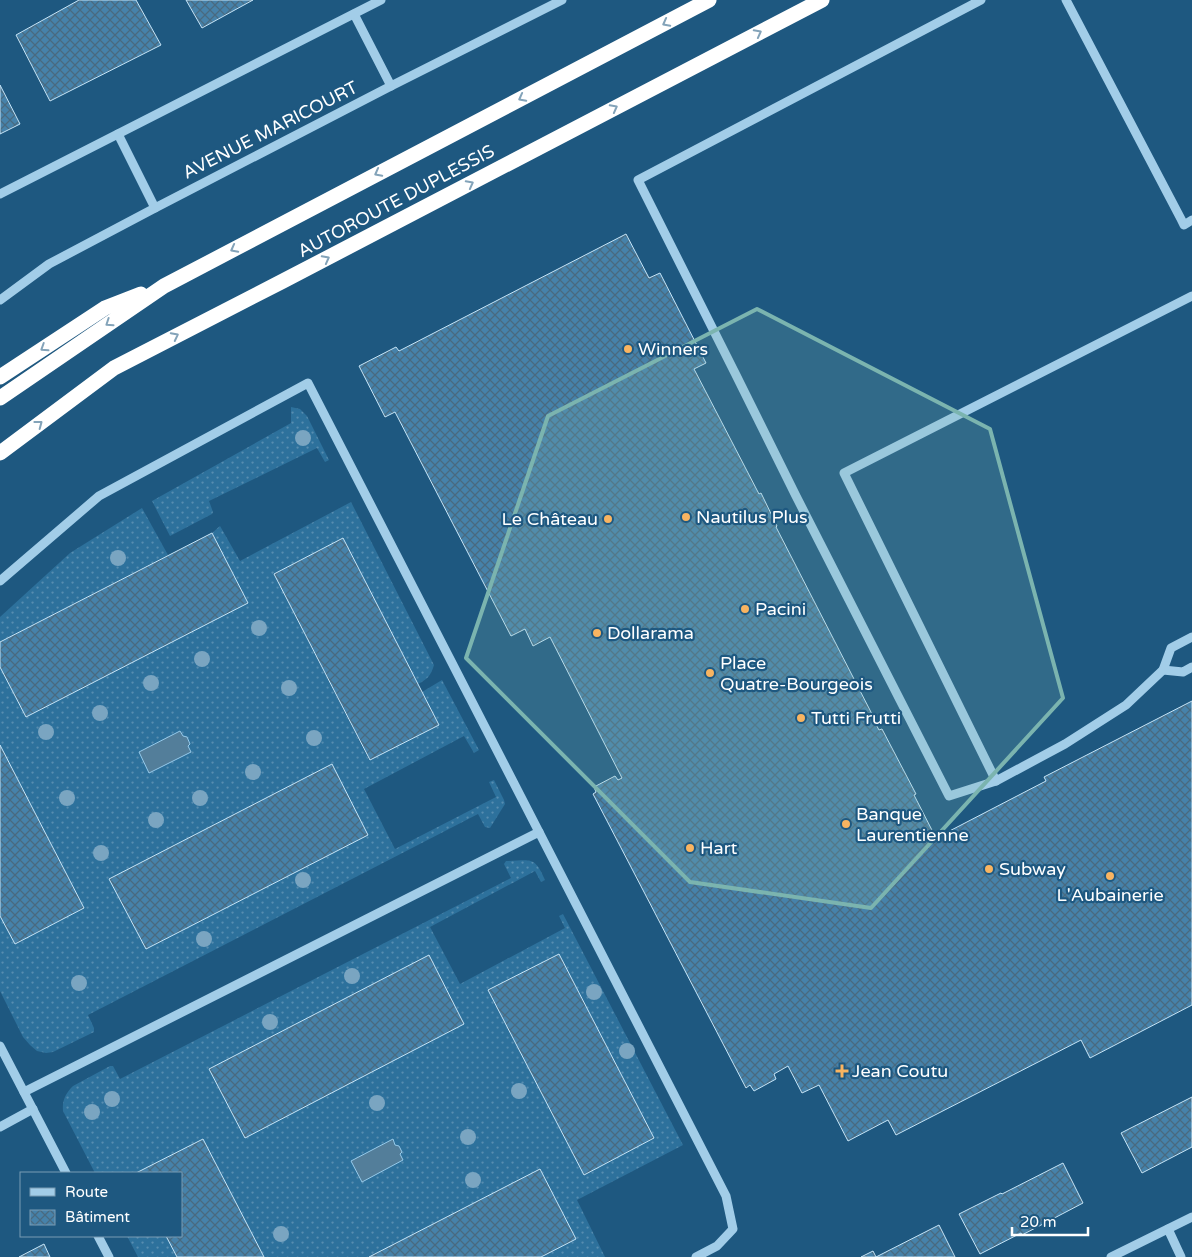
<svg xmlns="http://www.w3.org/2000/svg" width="1192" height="1257" viewBox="0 0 1192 1257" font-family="'Varela Round',sans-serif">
  <defs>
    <pattern id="grass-dots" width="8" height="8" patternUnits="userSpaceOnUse" patternTransform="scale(1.25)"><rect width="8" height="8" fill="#2d719c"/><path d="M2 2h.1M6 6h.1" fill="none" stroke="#578db0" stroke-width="1.8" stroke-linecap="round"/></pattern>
    <pattern id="building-cross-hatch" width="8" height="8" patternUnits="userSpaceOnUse" patternTransform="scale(1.25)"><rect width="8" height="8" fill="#4682aa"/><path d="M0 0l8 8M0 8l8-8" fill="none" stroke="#496a80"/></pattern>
  </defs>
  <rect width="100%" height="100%" fill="#1e5880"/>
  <g fill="url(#grass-dots)" fill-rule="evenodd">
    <path d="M291,407L300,409L307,416L329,460L325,462L317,448L209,501L213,512L212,514L170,536L152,501L291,423Z"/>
    <path d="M351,502L434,665C431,675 428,679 418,684L343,538L274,574L369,760L439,725L422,692L442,680L479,750L474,753L464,736L364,789L395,849L496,797L489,782L494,780L504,800L505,804L490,828L485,827L478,814L88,1015L94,1028V1032L53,1052L46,1053L37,1051L30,1045L23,1037L0,991V916L15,944L84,908L0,745V667L26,717L247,603L212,533L220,526L240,561ZM331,765L367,835L146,949L110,879Z"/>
    <path d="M142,508L168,555L0,642V617L70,553Z"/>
    <path d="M506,861C531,861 534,855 545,880L541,882L535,871L430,927L460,984L565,928L559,916L563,914L683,1145L577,1200L605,1257H541L576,1239L369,1257H138L127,1236H181V1173H95L63,1111C62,1100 66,1093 73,1086L110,1066H113L120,1079L511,878L504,864ZM559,954L654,1138L584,1175L489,990Z"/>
  </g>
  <g fill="#537e9a" stroke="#96caea">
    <path d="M180,731L183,736L187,737L190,744L188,746L191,752L149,773L139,752Z"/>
    <path d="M393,1139L395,1145L399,1146L402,1152L400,1154L403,1160L362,1182L351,1161Z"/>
  </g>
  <g fill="url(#building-cross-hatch)" stroke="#c6e4f6">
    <path d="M79,0H136L161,45L50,101L16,35Z"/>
    <path d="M186,0H253L202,28Z"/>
    <path d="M0,85L20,124L0,134Z"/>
    <path d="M626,234L649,278L660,273L706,363L694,369L759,494L761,493L777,526L776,527L874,718L873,719L879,730L882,729L916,794L914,795L936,838L1046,781L1044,777L1192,701V1005L1090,1058L1081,1040L896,1135L888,1120L848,1141L819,1085L802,1093L788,1066L774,1074L776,1079L754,1091L750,1085L746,1088L593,794L596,792L594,787L615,776L618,780L622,778L550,637L533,646L525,629L511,636L395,412L385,417L359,366L396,347L399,351Z"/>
    <path d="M212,533L248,603L26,717L0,667V642Z"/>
    <path d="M343,538L439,725L370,760L274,574Z"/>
    <path d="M0,745L84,908L15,944L0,916Z"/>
    <path d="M332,764L368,835L146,949L109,879Z"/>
    <path d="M559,954L654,1138L584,1175L488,990Z"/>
    <path d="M429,955L464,1024L245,1138L209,1069Z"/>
    <path d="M1192,1097V1147L1142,1173L1121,1133Z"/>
    <path d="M203,1139L264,1257H177L166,1236H181V1173H136Z"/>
    <path d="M1063,1163L1083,1203L1022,1235L1021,1233L980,1254L959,1214L1001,1193L1002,1194Z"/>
    <path d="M540,1169L576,1239L541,1257H369Z"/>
    <path d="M939,1225L955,1257H876Z"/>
    <path d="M44,1244L50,1257H19Z"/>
    <path d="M873,1251L876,1257H861Z"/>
  </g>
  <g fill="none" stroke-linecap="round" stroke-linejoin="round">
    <g stroke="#a2cde8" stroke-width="9">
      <path d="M981,0L638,180L735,373L796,496L949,796L996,781L844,473L1192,296"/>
      <path d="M1066,0L1181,219L1184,225L1192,220"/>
      <path d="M354,14L391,86"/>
      <path d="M118,134L155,208"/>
      <path d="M0,194L381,0"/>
      <path d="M0,300L49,264L155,208L391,86L562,0"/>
      <path d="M0,581L99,496L308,383L539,832"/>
      <path d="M1163,670L1183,672L1192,667"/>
      <path d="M996,781L1065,744L1126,705L1163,670L1171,648L1192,637"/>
      <path d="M0,1046L66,1173"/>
      <path d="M24,1092L539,832L726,1196L733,1229L717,1246L696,1257"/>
      <path d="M0,1127L33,1109"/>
      <path d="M1168,1229L1181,1257"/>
      <path d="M98,1236L109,1257"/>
      <path d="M1111,1257L1192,1217"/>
    </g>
    <g stroke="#fff" stroke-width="15">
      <path d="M0,377L105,308L141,294"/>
      <path d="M0,398L164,286L709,0"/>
      <path d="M0,453L114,368L283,281L822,0"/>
    </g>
  </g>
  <g fill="#7aa5c1">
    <circle cx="303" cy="438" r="8"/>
    <circle cx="118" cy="558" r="8"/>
    <circle cx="259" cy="628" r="8"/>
    <circle cx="202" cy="659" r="8"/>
    <circle cx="151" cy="683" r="8"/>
    <circle cx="289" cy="688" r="8"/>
    <circle cx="100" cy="713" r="8"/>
    <circle cx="46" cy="732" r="8"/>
    <circle cx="314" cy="738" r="8"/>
    <circle cx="253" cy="772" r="8"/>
    <circle cx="67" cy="798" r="8"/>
    <circle cx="200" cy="798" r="8"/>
    <circle cx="156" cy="820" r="8"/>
    <circle cx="101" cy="853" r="8"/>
    <circle cx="303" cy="880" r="8"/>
    <circle cx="204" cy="939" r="8"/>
    <circle cx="352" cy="976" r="8"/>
    <circle cx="79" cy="983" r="8"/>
    <circle cx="594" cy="992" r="8"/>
    <circle cx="270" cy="1022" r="8"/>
    <circle cx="627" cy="1051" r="8"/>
    <circle cx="519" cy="1091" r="8"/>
    <circle cx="112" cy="1099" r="8"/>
    <circle cx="377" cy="1103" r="8"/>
    <circle cx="92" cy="1112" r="8"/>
    <circle cx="468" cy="1137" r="8"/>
    <circle cx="473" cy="1180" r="8"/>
    <circle cx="281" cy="1234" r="8"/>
  </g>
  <defs><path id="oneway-chevron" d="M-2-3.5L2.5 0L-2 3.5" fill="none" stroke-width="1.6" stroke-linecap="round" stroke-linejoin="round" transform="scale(1.25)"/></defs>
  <g stroke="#83a3b9">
    <use href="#oneway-chevron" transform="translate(666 23) rotate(152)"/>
    <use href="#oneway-chevron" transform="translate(758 33) rotate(-28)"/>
    <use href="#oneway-chevron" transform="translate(522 98) rotate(152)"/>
    <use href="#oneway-chevron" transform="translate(614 108) rotate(-28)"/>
    <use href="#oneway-chevron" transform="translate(378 173) rotate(152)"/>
    <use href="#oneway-chevron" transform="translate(470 184) rotate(-28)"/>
    <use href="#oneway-chevron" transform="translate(234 249) rotate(152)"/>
    <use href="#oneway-chevron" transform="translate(326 259) rotate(-28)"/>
    <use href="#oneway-chevron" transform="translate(109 323) rotate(146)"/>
    <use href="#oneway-chevron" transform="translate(175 336) rotate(-27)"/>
    <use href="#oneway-chevron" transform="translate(44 348) rotate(147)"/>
    <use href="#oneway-chevron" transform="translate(39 424) rotate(-37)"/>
  </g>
  <path fill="#7bb4af" fill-opacity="0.2" stroke="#7bb4af" stroke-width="4" stroke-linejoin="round" d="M757,309L990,429L1063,698L871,908L690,882L466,658L548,416Z"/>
  <g fill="#f8b461" stroke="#1e5880" stroke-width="2">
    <circle cx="628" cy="349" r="5"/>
    <circle cx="686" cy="517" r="5"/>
    <circle cx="608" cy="519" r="5"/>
    <circle cx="745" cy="609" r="5"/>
    <circle cx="597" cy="633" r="5"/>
    <circle cx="710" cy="673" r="5"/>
    <circle cx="801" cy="718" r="5"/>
    <circle cx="846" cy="824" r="5"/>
    <circle cx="690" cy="848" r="5"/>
    <circle cx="989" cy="869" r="5"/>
    <circle cx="1110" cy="876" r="5"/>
    <path d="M839.5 1063.5h5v5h5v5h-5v5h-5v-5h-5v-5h5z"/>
  </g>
  <g text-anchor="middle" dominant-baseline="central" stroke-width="4.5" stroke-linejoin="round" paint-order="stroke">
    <g font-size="18" fill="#fff" stroke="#1e5880">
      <text transform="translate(270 130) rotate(-27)">AVENUE MARICOURT</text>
      <text transform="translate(396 201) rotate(-28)">AUTOROUTE DUPLESSIS</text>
    </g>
    <g font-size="18" fill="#fff" stroke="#1e5880" text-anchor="start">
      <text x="638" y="349">Winners</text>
      <text x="696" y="517">Nautilus Plus</text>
      <text x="598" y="519" text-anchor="end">Le Château</text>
      <text x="755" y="609">Pacini</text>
      <text x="607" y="633">Dollarama</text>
      <text x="720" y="663">Place<tspan x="720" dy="21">Quatre-Bourgeois</tspan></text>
      <text x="811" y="718">Tutti Frutti</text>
      <text x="856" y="814">Banque<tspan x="856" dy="21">Laurentienne</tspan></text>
      <text x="700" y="848">Hart</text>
      <text x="999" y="869">Subway</text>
      <text x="1110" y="895" text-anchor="middle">L'Aubainerie</text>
      <text x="852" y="1071">Jean Coutu</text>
    </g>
  </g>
  <rect x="20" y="1172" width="162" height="65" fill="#1e5880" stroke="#789bb3"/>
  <rect x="30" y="1188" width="25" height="8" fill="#a2cde8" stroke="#789bb3"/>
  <text x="65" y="1197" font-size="15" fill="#ffffff">Route</text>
  <rect x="30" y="1210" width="25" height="15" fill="url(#building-cross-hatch)" stroke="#789bb3"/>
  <text x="65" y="1222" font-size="15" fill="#ffffff">Bâtiment</text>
  <path d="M1012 1227v8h76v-8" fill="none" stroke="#ffffff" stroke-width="2.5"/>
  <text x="1020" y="1227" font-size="15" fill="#ffffff" stroke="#1e5880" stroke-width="4" paint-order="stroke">20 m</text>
</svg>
